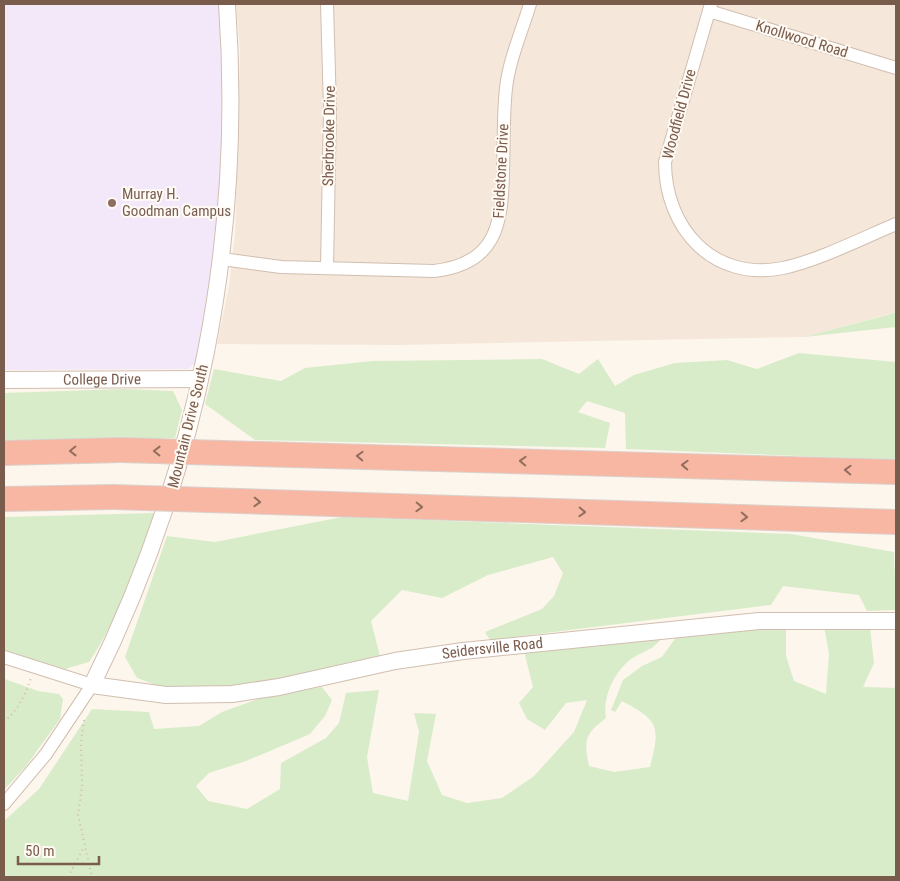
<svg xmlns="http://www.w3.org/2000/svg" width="900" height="881" viewBox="0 0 900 881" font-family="'Roboto Condensed',sans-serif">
  <rect width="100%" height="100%" fill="#fdf6ec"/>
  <path fill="#f5e8da" d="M236,4H896V312L804,337L399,345L217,344L229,286L235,234L240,51Z"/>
  <path fill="#f3e8fa" d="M4,4H219L223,64L221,182L206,320L197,362L188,369L4,370Z"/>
  <g fill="#d8ecc9">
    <path d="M896,312V327L804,337L887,315Z"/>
    <path d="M799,353L896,362V460L626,449L625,413L587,401L578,412L610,423L605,448L255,440L205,404L214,369L281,381L305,368L372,361L542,359L579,374L598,359L615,386L634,375L675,363L727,360L757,369Z"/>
    <path d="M124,389L173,391L182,410L175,438L4,440V393Z"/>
    <path d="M155,513C137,565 119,617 89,662L65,669L4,650V517Z"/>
    <path d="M342,517L791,534L894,552L896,610L867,611L859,595L783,586L771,605L490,640L485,632L542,609L554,596L563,573L553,557L488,575L442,598L402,590L371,621L380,656C310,668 239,700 166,688C156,686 146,681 137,678L125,657L167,536L215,542Z"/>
    <path d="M786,625V656L794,681L826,694L829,654L824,626L870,628L874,663L863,687L896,688V877H4V821L39,789L92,709L149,712L154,729L199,726L222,712L264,697L322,687L332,700L325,716L310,734L246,761L209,773L196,786L208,801L247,809L280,789L281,763L326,738L339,723L346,693L379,690L367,757L373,793L408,801L419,732L414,713L436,714L427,761L442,795L467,803L502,798L534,776L574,732L587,700L566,703L545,730L527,719L519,703L533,687L524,651L661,638C655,649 646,650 636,656C616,667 602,696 606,718C584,734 584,741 589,766L614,772L650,767C660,727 660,721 622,701L615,712L611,710L623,680L642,666L662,657L677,636Z"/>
    <path d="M4,675L5,679L38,691L59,694L63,699L60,719L26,766L4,790Z"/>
  </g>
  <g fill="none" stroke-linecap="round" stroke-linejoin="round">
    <g stroke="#d1beb0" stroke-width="14">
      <g id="minor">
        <path d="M711,4L665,162C665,228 713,282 783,268C817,261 863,238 896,224"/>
        <path d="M709,11L896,68"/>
        <path d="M222,259L281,267L434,271C496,264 502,225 503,172C504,144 503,116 506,88C509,60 522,31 530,4"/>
        <path d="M327,268L330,109L327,4"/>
        <path d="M4,657L92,685L46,754L4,804"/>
      </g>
    </g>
    <g stroke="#d1beb0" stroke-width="18">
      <g id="tertiary">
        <path id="s1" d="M227,4C244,241 198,472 92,685L166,695L232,694L279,687L395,661L463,651L759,621H896"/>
        <path id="s2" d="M4,380L200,379"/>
      </g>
    </g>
    <g stroke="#dad1cd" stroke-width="26">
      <g id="motorway">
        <path d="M4,453L121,450"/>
        <path d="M223,453L896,472"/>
        <path d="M4,499L113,497"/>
        <path d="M208,500L896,522"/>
      </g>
    </g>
    <g stroke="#d9b8a5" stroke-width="2" stroke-dasharray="1 4" stroke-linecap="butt">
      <path d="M84,720L81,741L82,787L78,815L92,877"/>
      <path d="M4,722C18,710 25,696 31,678"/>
      <path d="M68,877L84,847"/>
    </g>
    <use href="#minor" stroke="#fff" stroke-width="12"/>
    <use href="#tertiary" stroke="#fff" stroke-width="16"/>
    <use href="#motorway" stroke="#f7b7a3" stroke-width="24"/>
    <g stroke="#dad1cd" stroke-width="26" stroke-linecap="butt">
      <g id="motorway-bridge">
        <path d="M121,450L223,453"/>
        <path d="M113,497L208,500"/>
      </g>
    </g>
    <use href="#motorway-bridge" stroke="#f7b7a3" stroke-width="24"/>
  </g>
  <defs><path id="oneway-chevron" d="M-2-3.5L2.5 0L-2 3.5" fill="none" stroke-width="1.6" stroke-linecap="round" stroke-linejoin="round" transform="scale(1.25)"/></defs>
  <g stroke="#936e5e">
    <use href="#oneway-chevron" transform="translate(73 451) rotate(179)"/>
    <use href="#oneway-chevron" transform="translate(157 451) rotate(-179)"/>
    <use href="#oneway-chevron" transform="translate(360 456) rotate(-178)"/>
    <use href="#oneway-chevron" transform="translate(523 461) rotate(-178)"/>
    <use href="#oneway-chevron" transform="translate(685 465) rotate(-178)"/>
    <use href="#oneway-chevron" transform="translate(848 470) rotate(-178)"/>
    <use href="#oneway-chevron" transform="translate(257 502) rotate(2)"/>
    <use href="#oneway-chevron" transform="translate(419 507) rotate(2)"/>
    <use href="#oneway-chevron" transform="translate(582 512) rotate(2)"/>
    <use href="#oneway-chevron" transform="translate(744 517) rotate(2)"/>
  </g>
  <circle fill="#8d6e63" stroke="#fffaf3" stroke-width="2" cx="112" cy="203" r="5"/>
  <g text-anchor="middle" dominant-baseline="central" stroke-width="4" stroke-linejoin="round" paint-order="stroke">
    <g font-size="15" fill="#7a5c4d" stroke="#fffaf3">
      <text transform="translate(802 39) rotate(17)">Knollwood Road</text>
      <text transform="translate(679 114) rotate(-75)">Woodfield Drive</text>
      <text transform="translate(329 136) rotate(-89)">Sherbrooke Drive</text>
      <text transform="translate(501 171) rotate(-87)">Fieldstone Drive</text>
      <text stroke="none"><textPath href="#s2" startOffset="98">College Drive</textPath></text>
      <text transform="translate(188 426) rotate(-76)">Mountain Drive South</text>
      <text stroke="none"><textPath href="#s1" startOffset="1108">Seidersville Road</textPath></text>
    </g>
    <g font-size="15" fill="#785e54" stroke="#fffaf3" text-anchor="start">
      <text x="122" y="194">Murray H.<tspan x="122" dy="17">Goodman Campus</tspan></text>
    </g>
  </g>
  <rect width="900" height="881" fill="none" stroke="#7a5c4d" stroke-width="10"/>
  <path d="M18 856v8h81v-8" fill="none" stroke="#7a5c4d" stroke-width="2.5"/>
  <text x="25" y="856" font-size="15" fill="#7a5c4d" stroke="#fffaf3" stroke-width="4" paint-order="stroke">50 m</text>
</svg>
